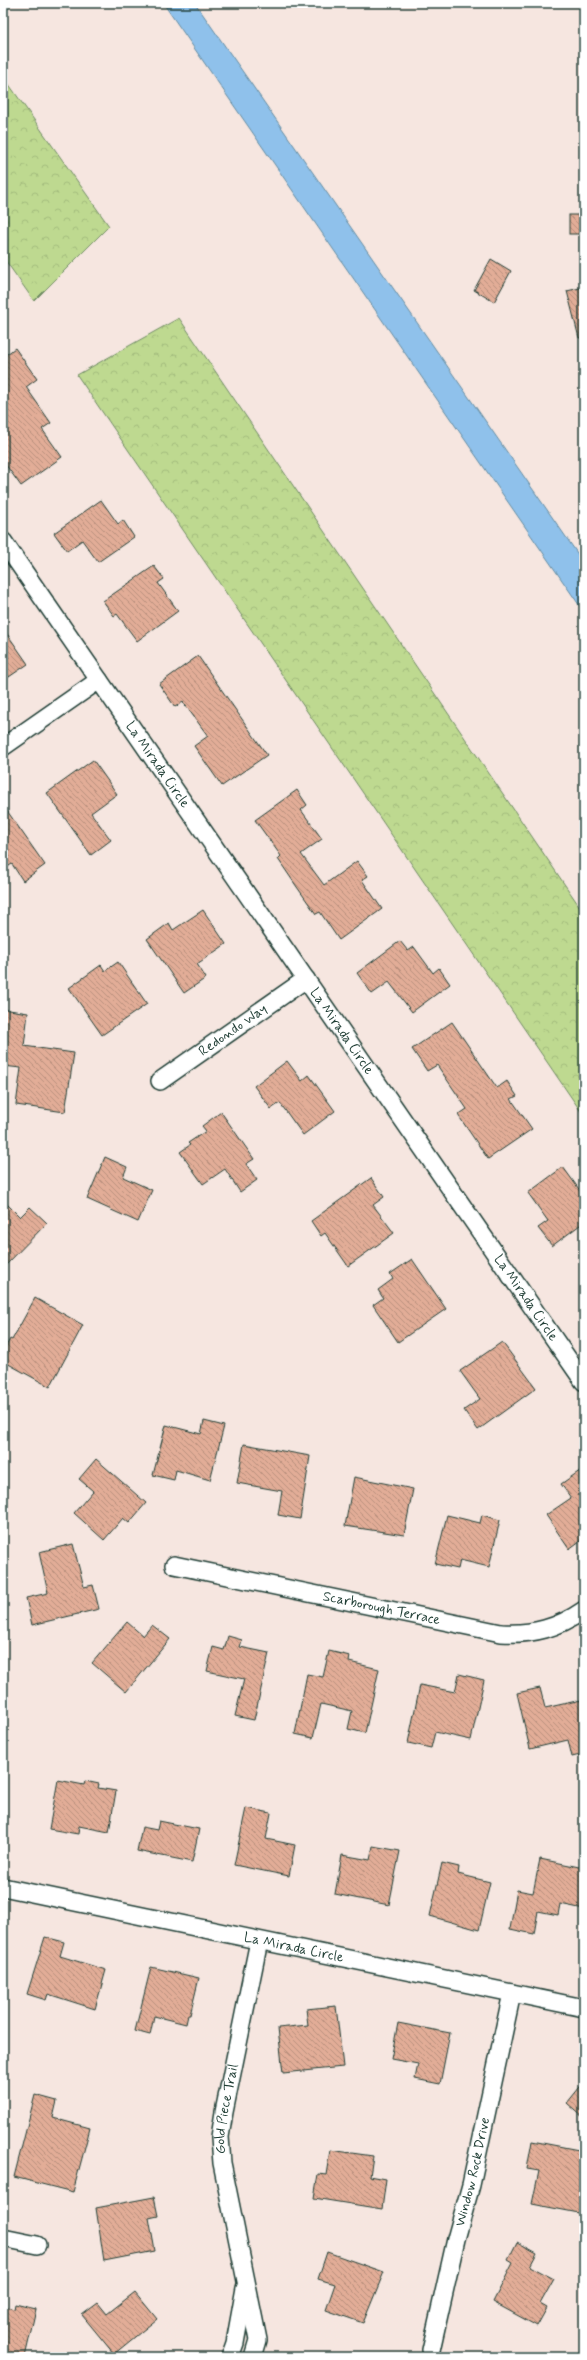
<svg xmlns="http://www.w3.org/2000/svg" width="587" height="2360" viewBox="0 0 587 2360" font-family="Mynerve,sans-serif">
  <defs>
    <pattern id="forest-crowns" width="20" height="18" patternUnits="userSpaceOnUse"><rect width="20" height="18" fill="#bed990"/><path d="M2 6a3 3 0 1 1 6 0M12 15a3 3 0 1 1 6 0" fill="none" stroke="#a3bb7d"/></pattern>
    <pattern id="building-back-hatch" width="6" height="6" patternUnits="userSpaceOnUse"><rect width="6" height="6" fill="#e2ad97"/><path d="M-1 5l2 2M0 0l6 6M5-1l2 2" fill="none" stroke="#b78e7c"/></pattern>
  </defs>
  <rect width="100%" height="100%" fill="#f6e6e0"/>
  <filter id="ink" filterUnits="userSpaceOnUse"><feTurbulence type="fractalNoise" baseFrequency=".025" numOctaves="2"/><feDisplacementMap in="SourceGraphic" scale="8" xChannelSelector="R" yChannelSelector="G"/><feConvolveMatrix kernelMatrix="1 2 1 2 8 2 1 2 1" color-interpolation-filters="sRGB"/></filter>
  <g filter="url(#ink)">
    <g fill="url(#forest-crowns)" stroke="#6e8b62">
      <path d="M3,76L109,226L34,301L3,257Z"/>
      <path d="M179,318L584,913V1116L77,375Z"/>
    </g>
    <path fill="#8fc1eb" stroke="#628ca2" d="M163,3H195L584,563V612Z"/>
    <g fill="url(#building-back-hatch)" stroke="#1f3d34">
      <rect x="569" y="215" width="15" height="19"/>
      <path d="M491,259L511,271L494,302L474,290Z"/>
      <path d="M584,287V337L579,338L567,291Z"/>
      <path d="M15,348L37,379L26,387L51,423L42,429L62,457L21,486L3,461V357Z"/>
      <path d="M101,500L118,524L123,520L134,537L98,562L82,540L67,551L54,533Z"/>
      <path d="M154,566L164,579L158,583L178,611L137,641L117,614L114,616L103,601Z"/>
      <path d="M3,628L28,664L3,681Z"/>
      <path d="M198,656L267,755L222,786L194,746L208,736L183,702L175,707L159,684Z"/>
      <path d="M93,760L117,794L91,813L111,840L91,855L47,793Z"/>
      <path d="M297,790L307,805L301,810L322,839L301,854L324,885L357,861L368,876L362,880L382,909L339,940L320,912L316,914L297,887L278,859L281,856L255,820Z"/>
      <path d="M3,805L45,865L23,881L12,864L3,870Z"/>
      <path d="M203,910L226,944L197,964L206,978L184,993L147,939L169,923L173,930Z"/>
      <path d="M400,941L408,951L414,947L433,973L439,968L450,984L412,1012L389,982L372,994L357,973Z"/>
      <path d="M118,962L147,1004L102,1035L69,988L101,965L105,971Z"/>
      <path d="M3,1009L28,1013L24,1046L74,1053L65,1112L16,1105L21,1068L3,1066Z"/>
      <path d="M452,1022L497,1088L507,1081L517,1096L511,1099L532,1129L488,1159L458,1115L467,1109L437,1065L427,1071L412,1049Z"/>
      <path d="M287,1061L302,1081L309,1075L335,1111L303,1135L280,1103L271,1109L254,1086Z"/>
      <path d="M221,1112L254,1159L246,1164L257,1180L240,1192L225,1169L203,1184L180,1152L190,1145L188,1143L206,1131L202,1126Z"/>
      <path d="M105,1157L127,1167L123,1177L152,1190L138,1222L87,1199Z"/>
      <path d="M563,1167L584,1196V1222L552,1246L538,1228L548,1221L528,1193Z"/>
      <path d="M371,1178L384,1197L373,1205L394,1233L348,1266L325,1233L321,1236L311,1221Z"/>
      <path d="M3,1200L20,1217L30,1207L47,1223L3,1268Z"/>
      <path d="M412,1259L446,1309L398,1342L373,1305L383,1298L378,1290L393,1279L390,1274Z"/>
      <path d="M35,1298L83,1325L50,1387L3,1361V1352L10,1339L12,1340Z"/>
      <path d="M502,1342L536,1388L478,1430L464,1410L480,1399L460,1371Z"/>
      <path d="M204,1421L224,1426L210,1480L176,1470L174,1480L153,1475L166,1425L201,1434Z"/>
      <path d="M244,1444L310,1456L300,1519L278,1515L282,1491L237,1483Z"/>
      <path d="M96,1459L146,1503L129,1523L123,1518L104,1540L74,1513L93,1491L79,1479Z"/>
      <path d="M584,1468V1538L569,1549L546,1515L571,1498L561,1484Z"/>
      <path d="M354,1477L413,1489L404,1535L345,1526Z"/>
      <path d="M447,1515L480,1523L482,1515L500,1520L489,1567L460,1560L458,1569L435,1564Z"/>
      <path d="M73,1544L84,1587L93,1585L99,1609L32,1625L26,1598L48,1593L39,1552Z"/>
      <path d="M127,1622L143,1636L152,1625L170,1639L126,1692L92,1663Z"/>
      <path d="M228,1636L242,1640L240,1647L269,1653L254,1720L235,1716L244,1679L207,1671L213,1647L224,1650Z"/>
      <path d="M329,1651L350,1656L349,1662L379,1669L365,1733L348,1729L352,1711L321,1704L313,1738L295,1734L307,1674L323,1677Z"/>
      <path d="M459,1674L484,1680L471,1740L435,1732L431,1748L408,1743L420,1685L455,1692Z"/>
      <path d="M540,1688L545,1708L581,1700L584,1711V1754L572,1757L568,1740L530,1749L517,1693Z"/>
      <path d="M58,1780L84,1785L85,1781L99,1784L98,1788L116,1791L109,1832L79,1826L78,1834L49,1829Z"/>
      <path d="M246,1808L271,1813L266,1839L295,1845L289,1876L234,1865Z"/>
      <path d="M159,1821L199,1829L192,1862L137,1851L142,1827L157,1830Z"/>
      <path d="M373,1846L400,1851L389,1905L335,1894L342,1855L370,1860Z"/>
      <path d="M540,1859L584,1868V1909L560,1904L558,1915L538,1911L534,1934L510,1929L517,1890L533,1893Z"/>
      <path d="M442,1863L459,1867L458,1874L490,1882L479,1930L430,1916Z"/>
      <path d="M45,1937L64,1942L60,1956L106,1970L95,2009L48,1994L46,2000L27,1994Z"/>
      <path d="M151,1967L199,1978L190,2015H188L186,2024L154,2016L150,2035L135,2031Z"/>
      <path d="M336,2006L343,2067L283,2073L278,2028L308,2025L306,2009Z"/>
      <path d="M398,2023L450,2033L440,2084L415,2079L418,2064L391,2059Z"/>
      <path d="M584,2082V2118L567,2103Z"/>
      <path d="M35,2095L57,2101L53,2118L90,2128L73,2192L14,2177Z"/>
      <path d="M532,2141L584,2151V2166L579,2190L584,2191V2214L532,2204L539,2171L527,2169Z"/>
      <path d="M330,2150L373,2156L370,2176L386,2179L382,2209L314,2198L318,2174L326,2175Z"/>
      <path d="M154,2197L158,2216L149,2218L155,2251L104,2261L96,2208Z"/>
      <path d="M517,2242L537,2253L530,2266L554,2279L540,2304L547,2308L537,2326L493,2302L513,2263L508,2260Z"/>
      <path d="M327,2252L384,2272L363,2323L326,2310L335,2284L318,2279Z"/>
      <path d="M135,2292L157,2319L114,2354L82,2315L98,2303L107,2314Z"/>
      <path d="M15,2304L36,2309L25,2357H3V2306L14,2309Z"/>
    </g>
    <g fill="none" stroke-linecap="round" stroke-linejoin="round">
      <g stroke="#1f3d34" stroke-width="20">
        <g id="minor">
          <path id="s1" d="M3,541L584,1382"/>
          <path d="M3,747L99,680"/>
          <path id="s2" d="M160,1081L306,979"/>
          <path id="s3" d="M174,1565L501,1633C533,1635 558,1628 584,1610"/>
          <path id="s4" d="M3,1887L584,2008"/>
          <path d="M3,2238L37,2245"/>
          <path id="s5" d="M431,2350L456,2239L471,2185L512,1993"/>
          <path d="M230,2357L235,2343L245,2288"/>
          <path id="s6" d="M253,2357L258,2340L222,2163L220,2137L224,2112L259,1941"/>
        </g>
      </g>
      <use href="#minor" stroke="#fff" stroke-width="17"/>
    </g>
  </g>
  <g text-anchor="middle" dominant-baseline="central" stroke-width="4" stroke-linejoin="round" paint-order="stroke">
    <g font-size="14" fill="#1f3d34" stroke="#fff">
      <text stroke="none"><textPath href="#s1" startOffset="272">La Mirada Circle</textPath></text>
      <text stroke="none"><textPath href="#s2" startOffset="89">Redondo Way</textPath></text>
      <text stroke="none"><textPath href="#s1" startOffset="596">La Mirada Circle</textPath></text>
      <text stroke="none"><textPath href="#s1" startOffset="920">La Mirada Circle</textPath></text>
      <text stroke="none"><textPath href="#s3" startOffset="212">Scarborough Terrace</textPath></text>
      <text stroke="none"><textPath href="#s4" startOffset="297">La Mirada Circle</textPath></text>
      <text stroke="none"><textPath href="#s6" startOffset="253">Gold Piece Trail</textPath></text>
      <text stroke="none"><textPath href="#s5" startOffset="183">Window Rock Drive</textPath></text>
    </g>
  </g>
  <rect width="587" height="2360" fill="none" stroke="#fff" stroke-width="16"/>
  <rect x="8" y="8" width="571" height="2344" fill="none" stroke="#1f3d34" stroke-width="1.5" filter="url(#ink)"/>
</svg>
